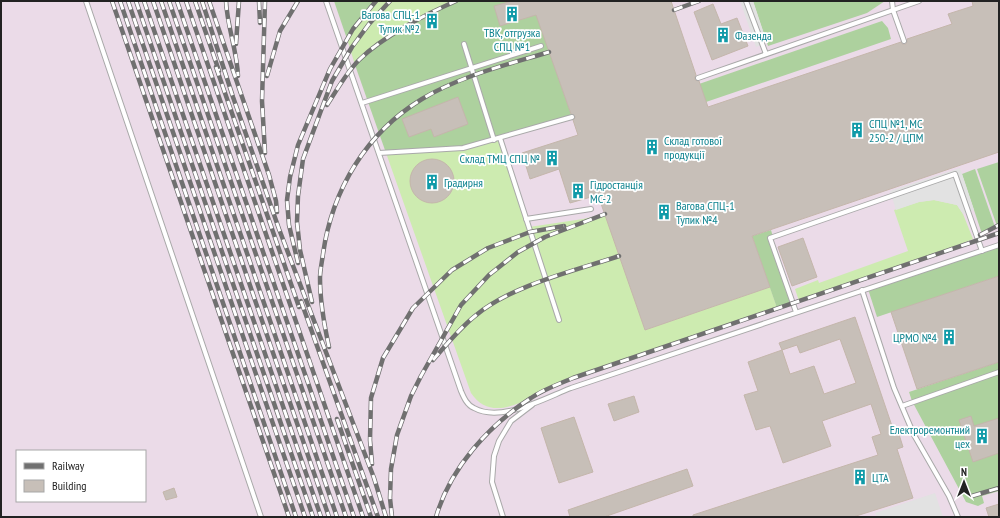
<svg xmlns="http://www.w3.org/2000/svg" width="1000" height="518" viewBox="0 0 1000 518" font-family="'PT Sans Narrow',sans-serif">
  <rect width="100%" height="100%" fill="#f2efe9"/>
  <path fill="#ebdbe8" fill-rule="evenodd" d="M1,1H999V517H1ZM17,451H145V501H17Z"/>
  <g fill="#cdebb0">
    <path d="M376,1H456C426,14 376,40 355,65L347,39L353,29Z"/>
    <path d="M500,138L529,227L583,219L605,214L645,330L770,287L777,308L573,378C564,381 555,385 547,389C524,401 491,423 471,393L386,153Z"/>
    <path d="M934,200L957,205L963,214L973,239L940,253L799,301L795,289L818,280L819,283L908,251L894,210L919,202Z"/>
  </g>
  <g fill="#add19e">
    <path d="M334,1H376L347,39Z"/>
    <path d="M456,1H532L572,117L463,148L386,153L355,65C376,40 426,14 456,1Z"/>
    <path d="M753,1H885L867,13L768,46Z"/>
    <path d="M882,21L888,28L891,39L706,102L699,84Z"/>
    <path d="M999,162V225L997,226L977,169Z"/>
    <path d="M975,169L995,227L982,234L962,174Z"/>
    <path d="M771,230L773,237L770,238L792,303L777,308L752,236Z"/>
    <path d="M999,245V276L877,317L868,289Z"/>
    <path d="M999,362V491L982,496L984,503L978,506L966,502L912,401L909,392Z"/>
  </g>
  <g fill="#e2e2e2">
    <path d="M740,1H753L767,43L756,47Z"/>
    <path d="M960,168L974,210L963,214L957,205L934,200L919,202L896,210L890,191Z"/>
    <path d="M935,493L943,517H877L875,513Z"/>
  </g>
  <g fill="#c7bfb8" stroke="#c4b6ab" fill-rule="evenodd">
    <path d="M512,1H671L696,75L695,77V80L699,81L708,107L901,42L902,44H906L907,42V39L952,24L948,14L973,6L972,1H999V152L752,236L770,287L645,330L598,195L570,203L559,169L530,179L522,153L578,135L573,120L575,118V116L571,114L536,15L500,26L494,6Z"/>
    <path d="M713,4L721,24L737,18L748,46L712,60L694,12Z"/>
    <path d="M434,15L438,21L430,27L425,20Z"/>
    <path d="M458,97L468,124L434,137L431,129L409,137L402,119Z"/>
    <circle cx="432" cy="181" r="22"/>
    <path d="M803,238L817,277L792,286L778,247Z"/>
    <path d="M999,276V362L917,389L891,312Z"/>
    <path d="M855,317L893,429L897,428L903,447L897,449L913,498L853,517H693V515L878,455L872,437L881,434L871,404L822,421L831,446L783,463L770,426L756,430L744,395L758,391L748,362L782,350L779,343ZM840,339L856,383L824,394L814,366L790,374L782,350L797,345L800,353Z"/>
    <path d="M634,396L639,412L614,421L608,404Z"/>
    <path d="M971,416L974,426L999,418V453L973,462L959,420Z"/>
    <path d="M574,417L593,472L559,483L541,428Z"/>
    <path d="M687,469L693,486L604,517H570L568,510Z"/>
    <path d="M174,488L177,497L166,500L163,492Z"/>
    <path d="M999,504V517H989L986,508Z"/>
  </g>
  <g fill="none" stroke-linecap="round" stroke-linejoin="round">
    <g stroke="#a9a9a9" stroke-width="6">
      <g id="service">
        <path d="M86,1L261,517"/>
        <path d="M326,1L461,391C464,398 467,405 474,408C501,423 545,398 571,388L999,245"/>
        <path d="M746,1L766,54"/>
        <path d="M892,1L893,10L904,41"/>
        <path d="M464,44L494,140"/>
        <path d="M698,78L919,1"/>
        <path d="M362,103L541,46"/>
        <path d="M500,138L559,320"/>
        <path d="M379,153L463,148L572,117"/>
        <path d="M526,219L591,209"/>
        <path d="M862,290L894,388L914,435L949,496L958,517"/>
        <path d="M796,312L770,238L955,174L982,251"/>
        <path d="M902,406L999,372"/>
        <path d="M503,517L492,482L494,456L499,441L511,421L532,405"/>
      </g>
    </g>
    <use href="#service" stroke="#fff" stroke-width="4"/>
    <g stroke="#707070" stroke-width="4.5">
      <g id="rail">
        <path d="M112,1L289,517"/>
        <path d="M120,1L296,517"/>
        <path d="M128,1L305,517"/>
        <path d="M136,1L313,517"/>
        <path d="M144,1L321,517"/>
        <path d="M153,1L329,517"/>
        <path d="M161,1L337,517"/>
        <path d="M169,1L346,517"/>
        <path d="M177,1L354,517"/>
        <path d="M186,1L363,517"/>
        <path d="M195,1L219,71"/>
        <path d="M202,1L233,97L279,229L374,478L386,517"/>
        <path d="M209,1L269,175L276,201L277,212"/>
        <path d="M226,1C227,26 237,50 238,76"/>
        <path d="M259,1L260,23"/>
        <path d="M674,10L699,1"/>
        <path d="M236,44L239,1"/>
        <path d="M216,67L299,307"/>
        <path d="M267,76L280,31L298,1"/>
        <path d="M327,105C337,90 346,73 359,60C382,37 426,14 456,1"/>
        <path d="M265,153L262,101L265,1"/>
        <path d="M980,235L999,225"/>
        <path d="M298,263L289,225L287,200L290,177L298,145L330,69L353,29L376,1"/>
        <path d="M301,301L378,517"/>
        <path d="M312,302L300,250L297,222L298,196L303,159L332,81L352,47L369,24L390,1"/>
        <path d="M329,347C324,324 320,301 320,278C320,270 322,262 323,254C332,190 366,133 422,99C460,76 506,65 549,52"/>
        <path d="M433,360C446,345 460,328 475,316C512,285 574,271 619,256"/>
        <path d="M337,419L371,517"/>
        <path d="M372,464L370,440L371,398L383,358L413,308L452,270L488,248L530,232L564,226"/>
        <path d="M972,496L999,488"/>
        <path d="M392,517L390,498L391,469L397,435L411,396L421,376L461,305L489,275L518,252L545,237L605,214"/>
        <path d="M436,517C450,468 489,425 531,398C544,389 559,384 573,378L999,233"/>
      </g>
    </g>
    <use href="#rail" stroke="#fff" stroke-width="3" stroke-dasharray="9" stroke-linecap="butt"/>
  </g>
  <defs>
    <g id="building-bare" transform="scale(1.2)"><path d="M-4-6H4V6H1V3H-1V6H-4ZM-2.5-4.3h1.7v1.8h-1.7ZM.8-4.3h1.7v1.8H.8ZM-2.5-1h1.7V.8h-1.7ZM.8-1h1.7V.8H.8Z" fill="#0f9aa8" stroke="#fff" stroke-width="2.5" paint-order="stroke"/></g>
  </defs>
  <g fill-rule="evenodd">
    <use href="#building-bare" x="512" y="14"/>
    <use href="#building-bare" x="432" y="21"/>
    <use href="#building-bare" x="723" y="35"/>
    <use href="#building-bare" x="857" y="130"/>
    <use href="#building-bare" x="652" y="147"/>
    <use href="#building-bare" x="552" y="158"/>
    <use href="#building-bare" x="432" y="182"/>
    <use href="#building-bare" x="578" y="191"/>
    <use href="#building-bare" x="664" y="212"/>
    <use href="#building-bare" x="949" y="337"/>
    <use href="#building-bare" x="982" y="436"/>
    <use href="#building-bare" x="860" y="477"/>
  </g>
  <g text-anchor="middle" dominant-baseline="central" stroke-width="3.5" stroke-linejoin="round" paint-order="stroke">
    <g font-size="12" fill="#0d838f" stroke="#fff" text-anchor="start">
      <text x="420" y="14" text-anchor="end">Вагова СПЦ-1<tspan x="420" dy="14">Тупик №2</tspan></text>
      <text x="512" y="32" text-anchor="middle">ТВК, отгрузка<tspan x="512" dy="14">СПЦ №1</tspan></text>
      <text x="735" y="35">Фазенда</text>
      <text x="869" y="123">СПЦ №1, МС<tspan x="869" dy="14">250-2 / ЦПМ</tspan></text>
      <text x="664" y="140">Склад готової<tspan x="664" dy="14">продукції</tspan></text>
      <text x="540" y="158" text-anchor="end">Склад ТМЦ СПЦ №</text>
      <text x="444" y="182">Градирня</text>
      <text x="590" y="184">Гідростанція<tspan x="590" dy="14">МС-2</tspan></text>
      <text x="676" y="205">Вагова СПЦ-1<tspan x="676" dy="14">Тупик №4</tspan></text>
      <text x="937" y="337" text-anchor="end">ЦРМО №4</text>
      <text x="970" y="429" text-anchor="end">Електроремонтний<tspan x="970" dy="14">цех</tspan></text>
      <text x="872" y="477">ЦТА</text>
    </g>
  </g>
  <rect width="1000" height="518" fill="none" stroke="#222222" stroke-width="4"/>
  <rect x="16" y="450" width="130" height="52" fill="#ffffff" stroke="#a7a7a7"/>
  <rect x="24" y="463" width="20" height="6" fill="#707070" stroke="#a7a7a7"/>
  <text x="52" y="470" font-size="12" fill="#222222">Railway</text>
  <rect x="24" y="480" width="20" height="12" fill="#c7bfb8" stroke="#a7a7a7"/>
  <text x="52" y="490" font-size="12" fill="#222222">Building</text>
  <g transform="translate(964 482)" stroke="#ffffff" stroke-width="3" paint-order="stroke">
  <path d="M0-3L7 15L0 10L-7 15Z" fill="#222222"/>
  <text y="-6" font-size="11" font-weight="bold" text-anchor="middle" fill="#222222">N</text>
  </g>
</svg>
